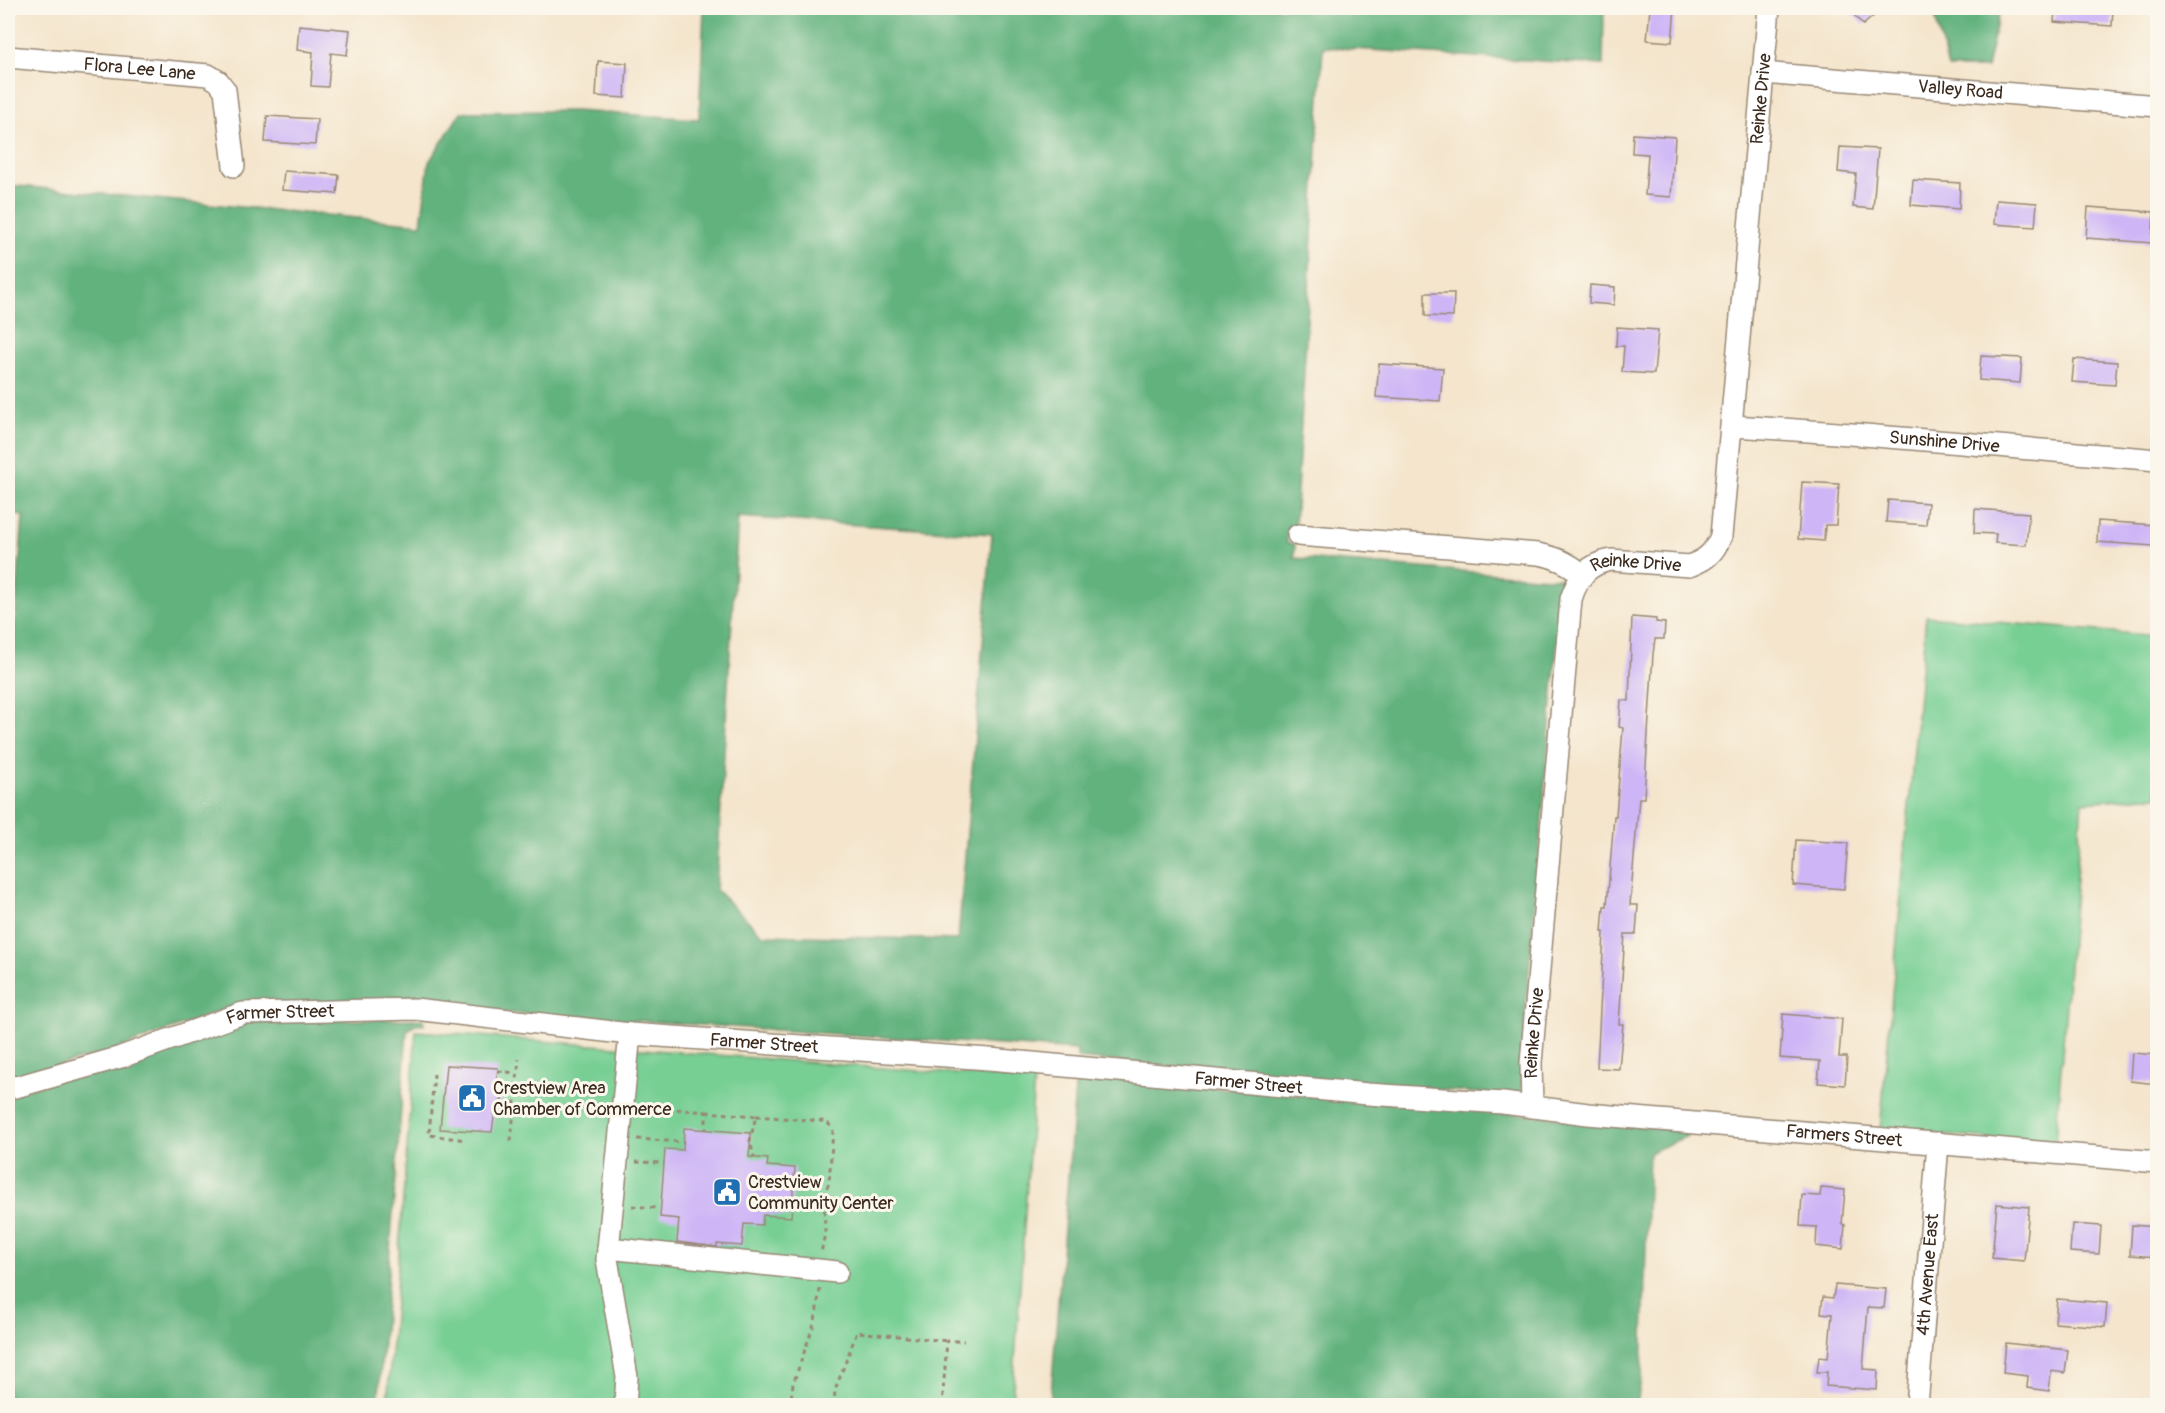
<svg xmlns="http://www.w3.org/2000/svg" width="2165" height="1413" viewBox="0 0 2165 1413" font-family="Pangolin,sans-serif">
  <rect width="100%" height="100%" fill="#fbf7ec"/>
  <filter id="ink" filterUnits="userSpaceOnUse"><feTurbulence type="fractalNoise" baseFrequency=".0167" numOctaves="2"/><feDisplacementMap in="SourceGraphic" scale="12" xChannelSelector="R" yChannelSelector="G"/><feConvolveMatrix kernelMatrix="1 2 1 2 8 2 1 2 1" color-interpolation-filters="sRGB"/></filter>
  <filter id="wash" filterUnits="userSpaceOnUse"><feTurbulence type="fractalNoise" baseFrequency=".008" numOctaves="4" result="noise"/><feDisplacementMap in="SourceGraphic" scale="24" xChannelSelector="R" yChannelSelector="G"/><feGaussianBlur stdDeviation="1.35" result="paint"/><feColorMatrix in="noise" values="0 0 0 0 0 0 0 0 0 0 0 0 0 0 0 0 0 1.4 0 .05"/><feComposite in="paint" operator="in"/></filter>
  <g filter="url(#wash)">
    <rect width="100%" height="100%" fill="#f4e5cc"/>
    <g fill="#78cf94" stroke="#5a7c59" stroke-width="1.5">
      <path d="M1926,616L2157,636V796L2082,802L2055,1144L1880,1130Z"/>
      <path d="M416,1031L1034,1080L1012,1405L387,1406Z"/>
    </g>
    <g fill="#62b27e" stroke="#4e6e4e" stroke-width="1.5" fill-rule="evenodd">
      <path d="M704,8H1604L1603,65L1323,47L1295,526H1288L1287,543L1295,544L1294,558L1548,578H1568L1561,598L1521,1063L1522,1097L1077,1058V1050L535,1014L239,1004L117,1049L15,1078L8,1077V713L23,516L8,513V185L421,224L429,162L461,112L575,111L699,119ZM738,517L992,534L958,940L763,935L716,890Z"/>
      <path d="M1933,8H2000L1987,68H1948Z"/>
      <path d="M424,1019V1024H416L407,1031L378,1405H8V1095L245,1021Z"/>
      <path d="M1076,1076L1502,1112L1687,1131V1136L1649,1153L1642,1373L1637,1405L1050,1406Z"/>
    </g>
    <g id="blocks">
      <g fill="#ceb5f6">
        <path d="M1650,8H1675L1672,42L1647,40Z"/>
        <path d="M1848,8H1883L1863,25Z"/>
        <path d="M2055,8H2113L2112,26L2054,22Z"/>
        <path d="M299,25L350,30L347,55L331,53L328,87L311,86L313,52L297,50Z"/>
        <path d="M598,61L627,63L625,98L596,96Z"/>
        <path d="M267,116L317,119L315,145L265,142Z"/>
        <path d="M1633,134L1675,137L1671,197L1645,195L1648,154L1632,153Z"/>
        <path d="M1840,147L1878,149L1873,209L1853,207L1856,174L1838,172Z"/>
        <path d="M284,171L339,175L337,194L282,190Z"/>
        <path d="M1913,180L1960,183L1959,209L1911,205Z"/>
        <path d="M1996,200L2037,203L2035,227L1994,224Z"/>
        <path d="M2088,207L2154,212L2152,243L2086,238Z"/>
        <path d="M1590,285L1615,287L1614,305L1589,303Z"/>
        <path d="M1425,293H1454L1453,317L1425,316Z"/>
        <path d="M1617,327L1658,330L1654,374L1622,372L1624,346H1616Z"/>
        <path d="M1981,356L2022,358L2020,383L1979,380Z"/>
        <path d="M2074,359L2117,362L2115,385L2072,382Z"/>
        <path d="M1379,364L1443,368L1440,401L1376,397Z"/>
        <path d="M1802,482L1839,484L1836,525H1825L1824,541L1798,539Z"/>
        <path d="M1888,500L1928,503L1926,525L1886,522Z"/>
        <path d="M1975,509L2029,513L2026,545L1995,543L1996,534L1974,533Z"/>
        <path d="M2098,521L2155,525L2153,546L2097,542Z"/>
        <path d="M1632,617L1656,619V622L1665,623L1664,639H1655L1653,654L1644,798H1639L1630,905H1638L1636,934H1625L1619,1024H1623L1619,1069L1597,1068L1604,932H1602L1604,906H1607L1614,816H1616L1623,728L1619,727L1621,700L1629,701Z"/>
        <path d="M1796,840L1848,843L1844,889L1793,885Z"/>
        <path d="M1783,1014L1842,1019L1839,1057H1847L1845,1085L1818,1083L1820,1061L1780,1058Z"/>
        <path d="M2132,1053L2157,1055V1084L2130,1081Z"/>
        <path d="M446,1065L498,1068L496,1086L503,1087L501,1110H495L492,1132L440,1129Z"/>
        <path d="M684,1128L751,1133L749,1157L768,1159L767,1166L795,1168L791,1217L763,1215L762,1225L744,1224L742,1246L717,1244V1247L677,1242L679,1219L660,1217L665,1149L683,1150Z"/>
        <path d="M1821,1188L1845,1190L1842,1224L1845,1225L1843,1249L1816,1246L1817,1227L1800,1226L1802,1195L1820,1196Z"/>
        <path d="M1997,1204L2029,1207L2024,1261L1992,1258Z"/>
        <path d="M2072,1224L2101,1226L2099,1254L2070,1252Z"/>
        <path d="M2132,1225L2157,1227V1257L2130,1255Z"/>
        <path d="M1835,1285L1886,1289L1884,1308L1868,1307L1863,1369L1878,1370L1877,1390L1826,1386L1827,1372H1817L1819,1357L1828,1358L1832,1314L1821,1313L1823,1297L1833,1298Z"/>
        <path d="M2057,1299L2107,1303L2105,1327L2055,1323Z"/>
        <path d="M2006,1343L2068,1350L2065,1373L2051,1371L2049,1391L2027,1388L2028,1376L2003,1373Z"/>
      </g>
    </g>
  </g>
  <g filter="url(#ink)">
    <use href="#blocks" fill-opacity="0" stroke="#988875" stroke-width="1.5"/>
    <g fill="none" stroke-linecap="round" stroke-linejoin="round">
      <g stroke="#988875" stroke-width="24">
        <g id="minor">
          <path id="s1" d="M8,57L208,75L218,81L225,90L234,166"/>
          <path id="s2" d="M1763,73L2158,106"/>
          <path id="s3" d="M1732,426C1874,434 2016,448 2158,460"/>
          <path d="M1298,535L1538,554C1556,557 1568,563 1582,574"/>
          <path id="s4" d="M8,1086L16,1087L121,1057L243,1013L415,1009L630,1034L989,1059L1368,1094L1503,1103L1588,1114L2158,1162"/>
          <path id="s5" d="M1532,1107L1531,1063L1571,599C1578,577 1588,564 1611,560L1689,566C1706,560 1714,553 1721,536L1769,8"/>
          <path d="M608,1248L837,1272"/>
          <path d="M625,1406L627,1377L607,1259L630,1034"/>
          <path id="s6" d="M1917,1406L1938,1143"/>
        </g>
      </g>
      <g stroke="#988875" stroke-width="3" stroke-dasharray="4.5 4.5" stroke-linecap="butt">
        <path d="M498,1071L517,1073"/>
        <path d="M434,1074L429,1135L466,1140"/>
        <path d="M499,1102L514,1105"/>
        <path d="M641,1109L654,1107L706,1112V1130"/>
        <path d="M706,1112L756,1116L750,1141L754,1157"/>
        <path d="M756,1116L822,1121L829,1124L833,1131L829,1182L824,1197L825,1233L821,1253"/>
        <path d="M637,1139L683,1142"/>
        <path d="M511,1141L519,1059"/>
        <path d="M636,1162L664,1163"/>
        <path d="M632,1206L656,1208"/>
        <path d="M790,1406L793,1384L815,1321L820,1289"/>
        <path d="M834,1406L835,1390L857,1332L947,1341"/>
        <path d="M942,1406L947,1341H964"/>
      </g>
      <use href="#minor" stroke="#fff" stroke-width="21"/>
    </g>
  </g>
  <defs>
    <g id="civic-square" transform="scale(1.5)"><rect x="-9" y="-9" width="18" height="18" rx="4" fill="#1f6fb2" stroke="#fbf7ec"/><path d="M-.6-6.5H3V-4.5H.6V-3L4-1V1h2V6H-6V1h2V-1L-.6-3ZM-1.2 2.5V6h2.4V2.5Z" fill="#fff"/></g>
  </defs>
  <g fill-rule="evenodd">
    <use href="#civic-square" x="472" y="1098"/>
    <use href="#civic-square" x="727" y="1192"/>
  </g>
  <g text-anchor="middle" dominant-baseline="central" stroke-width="6" stroke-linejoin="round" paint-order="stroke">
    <g font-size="18" fill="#3b2a1e" stroke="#fbf7ec">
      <text stroke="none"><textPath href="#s1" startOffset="132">Flora Lee Lane</textPath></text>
      <text stroke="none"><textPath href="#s2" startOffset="198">Valley Road</textPath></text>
      <text stroke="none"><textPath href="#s5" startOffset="1132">Reinke Drive</textPath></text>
      <text stroke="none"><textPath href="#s3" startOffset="213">Sunshine Drive</textPath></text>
      <text stroke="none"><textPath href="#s5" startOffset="594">Reinke Drive</textPath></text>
      <text stroke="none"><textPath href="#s4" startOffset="284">Farmer Street</textPath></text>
      <text stroke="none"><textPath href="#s5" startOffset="74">Reinke Drive</textPath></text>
      <text stroke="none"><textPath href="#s4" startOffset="770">Farmer Street</textPath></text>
      <text stroke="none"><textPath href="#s4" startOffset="1256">Farmer Street</textPath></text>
      <text stroke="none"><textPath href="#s4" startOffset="1854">Farmers Street</textPath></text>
      <text stroke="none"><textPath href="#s6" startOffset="132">4th Avenue East</textPath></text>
    </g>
    <g font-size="18" fill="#3b2a1e" stroke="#fbf7ec" text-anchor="start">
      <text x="493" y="1088">Crestview Area<tspan x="493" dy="21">Chamber of Commerce</tspan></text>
      <text x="748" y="1182">Crestview<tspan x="748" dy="21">Community Center</tspan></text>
    </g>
  </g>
  <rect width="2165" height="1413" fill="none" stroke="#fbf7ec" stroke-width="30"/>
</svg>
